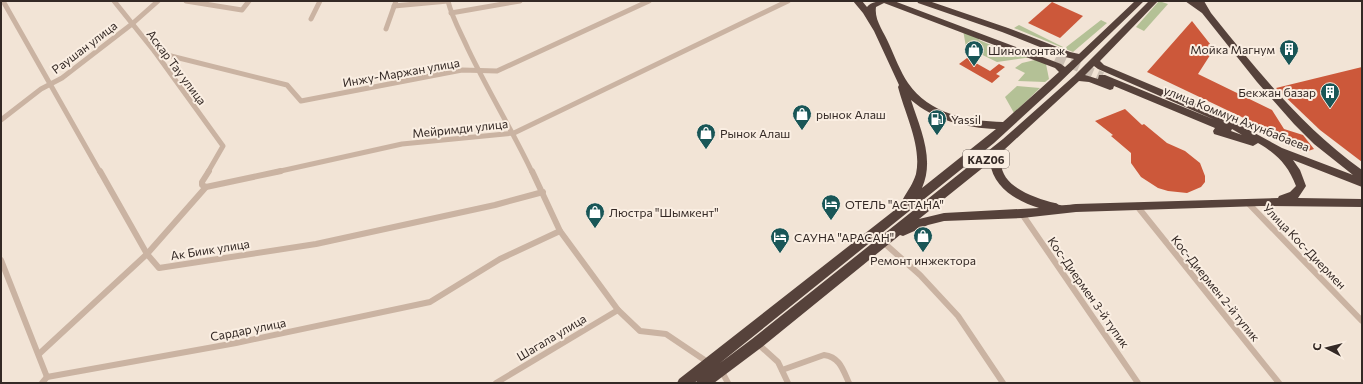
<svg xmlns="http://www.w3.org/2000/svg" width="1363" height="384" viewBox="0 0 1363 384" font-family="Commissioner,sans-serif">
  <rect width="100%" height="100%" fill="#f2e4d6"/>
  <g fill="#b4c196">
    <path d="M1159,1L1168,4L1144,31L1136,27Z"/>
    <path d="M1101,20L1107,23L1073,52L1014,28L1019,25L1065,48Z"/>
    <path d="M963,30L978,36L979,40L1000,49H1009L1032,57L997,62L966,47Z"/>
    <path d="M1039,59L1046,64L1049,79L1045,82L1018,81L1025,73L1015,68L1022,63Z"/>
    <path d="M1017,86L1040,88L1014,113L1005,97Z"/>
  </g>
  <g fill="#cc583a">
    <path d="M1052,2L1083,16L1060,38L1028,23Z"/>
    <path d="M1192,21L1214,49L1198,74L1272,110L1284,129L1303,135L1314,149L1305,152L1289,146L1288,139L1147,72Z"/>
    <path d="M967,58L990,71L999,64L1005,67L996,74L1000,76L992,83L959,64Z"/>
    <path d="M1362,67V162L1320,130L1276,88Z"/>
    <path d="M1125,109L1142,125L1144,124L1167,143L1185,151L1200,163L1205,176V182L1201,187L1187,193L1168,191L1158,188L1141,177L1131,163V153L1111,136L1113,135L1095,121Z"/>
  </g>
  <g fill="none" stroke-linecap="round" stroke-linejoin="round">
    <path stroke="#ccbfb3" stroke-width="10" stroke-dasharray="10 5" stroke-linecap="butt" d="M1056,57L1102,77"/>
    <g stroke="#cab3a2" stroke-width="5">
      <path d="M3,1L100,172"/>
      <path d="M114,1L155,52L223,146L208,172"/>
      <path d="M186,1L242,10L249,1"/>
      <path d="M448,1C452,18 461,33 468,49C488,91 512,130 532,172"/>
      <path d="M394,6L448,1"/>
      <path d="M451,13L520,1"/>
      <path d="M311,19L320,1"/>
      <path d="M386,29L396,1"/>
      <path d="M155,52L287,85L301,101L462,70L497,71L649,1"/>
      <path d="M1,120L41,89L62,78L132,24L158,1"/>
      <path d="M276,172L402,144L514,133L788,1"/>
    </g>
    <g stroke="#cab3a2" stroke-width="6">
      <path d="M100,171L147,254L159,268L316,244L495,205L543,192"/>
      <path d="M532,171L560,231L618,310L640,331L666,334L709,363"/>
      <path d="M206,187L281,171"/>
      <path d="M1248,203L1362,321"/>
      <path d="M1137,206L1279,383"/>
      <path d="M1022,214L1138,383"/>
      <path d="M883,242L920,275L958,316L1003,383"/>
      <path d="M1,260L47,377L236,343L430,302L500,259L560,231"/>
      <path d="M757,343L778,362L788,383"/>
      <path d="M39,354L147,254L206,187L202,185V182L209,171"/>
      <path d="M721,370L728,383"/>
      <path d="M782,370L824,355C840,357 843,370 849,383"/>
      <path d="M42,383L47,377"/>
      <path d="M496,383L618,310"/>
    </g>
    <path fill="#56423b" fill-rule="evenodd" d="M853,1H862L867,7C872,0 885,1 894,1L1061,64L1065,67L1074,59L1065,57L1002,32L918,3L917,1H929L1008,28L1070,52L1079,54L1135,1H1144L1055,87L994,143L720,363L752,339L1003,139L1074,76L1149,1H1158L1100,61L1104,65L1218,113L1282,148L1353,175L1314,144L1294,124L1257,82L1202,13L1185,1H1204L1211,13C1257,70 1302,127 1362,170V187L1293,160L1300,170L1306,186L1298,198L1362,199V207L1261,206L1076,212L1022,218L944,221L928,225L903,236L900,235L762,347L714,383H696L697,381L694,383H677L679,379L905,202L903,199C908,190 913,184 916,174C922,146 905,114 898,87L899,85L874,31L863,13ZM884,3L1055,68L1059,72L1003,122C968,121 929,114 908,83C900,71 895,57 889,44C884,32 874,20 876,7ZM1094,66L1098,69L1215,120L1105,75H1099L1098,79L1085,75ZM1079,81L1089,82L1110,90L1113,89L1114,86L1215,128L1213,131L1214,134L1253,146L1258,143C1277,154 1288,165 1296,186L1290,192L1279,196L1278,198L1076,204C1072,204 1064,206 1060,205C1058,205 1057,203 1055,203C1031,197 990,183 1004,150ZM911,100C934,120 966,128 996,129L922,188C935,159 920,128 911,100ZM1232,129L1242,135L1231,131ZM990,162C993,187 1016,201 1039,208L944,213L919,219Z"/>
  </g>
  <defs>
    <g id="building-pin" transform="scale(1)"><path d="M0 17L-7.5 6A9.5 9.5 0 1 1 7.5 6Z" fill="#195657" stroke="#faeee2"/><path d="M-4-6H4V6H1V3H-1V6H-4ZM-2.5-4.3h1.7v1.8h-1.7ZM.8-4.3h1.7v1.8H.8ZM-2.5-1h1.7V.8h-1.7ZM.8-1h1.7V.8H.8Z" fill="#fff"/></g>
    <g id="shop-pin" transform="scale(1)"><path d="M0 17L-7.5 6A9.5 9.5 0 1 1 7.5 6Z" fill="#195657" stroke="#faeee2"/><path d="M-5-2.5h2.3a2.7 3.5 0 0 1 5.4 0H5L5.5 6h-11ZM-1.5-2.5h3a1.5 2.3 0 0 0-3 0Z" fill="#fff"/></g>
    <g id="fuel-pin" transform="scale(1)"><path d="M0 17L-7.5 6A9.5 9.5 0 1 1 7.5 6Z" fill="#195657" stroke="#faeee2"/><path d="M-5.5-6h7V0h2V4h1.3V-2.5L3-4.5l.8-.8L6-3V5H2.5V1h-1V6h-7ZM-4.2-4.7v3.2H.2V-4.7Z" fill="#fff"/></g>
    <g id="hotel-pin" transform="scale(1)"><path d="M0 17L-7.5 6A9.5 9.5 0 1 1 7.5 6Z" fill="#195657" stroke="#faeee2"/><path d="M-6-4.5h1.5V1H6V5H4.5V3h-9V5H-6ZM-4 0a1.8 1.8 0 1 1 3.6 0ZM.5 0V-2.5h3Q6-2.5 6 0Z" fill="#fff"/></g>
  </defs>
  <g fill-rule="evenodd">
    <use href="#building-pin" x="1289" y="49"/>
    <use href="#shop-pin" x="974" y="50"/>
    <use href="#building-pin" x="1330" y="92"/>
    <use href="#shop-pin" x="802" y="114"/>
    <use href="#fuel-pin" x="937" y="119"/>
    <use href="#shop-pin" x="706" y="133"/>
    <use href="#hotel-pin" x="831" y="204"/>
    <use href="#shop-pin" x="595" y="212"/>
    <use href="#shop-pin" x="923" y="236"/>
    <use href="#hotel-pin" x="780" y="237"/>
  </g>
  <g text-anchor="middle" dominant-baseline="central" stroke-width="4" stroke-linejoin="round" paint-order="stroke">
    <rect fill="#faeee2" stroke="#6f645e" stroke-width="1" x="963" y="150" width="46" height="18" rx="3"/>
    <g font-size="11" font-weight="bold" fill="#342925">
      <text x="986" y="159">KАZ06</text>
    </g>
    <g font-size="12" fill="#342925" stroke="#faeee2">
      <text transform="translate(84 47) rotate(-37)">Раушан улица</text>
      <text transform="translate(177 67) rotate(53)">Аскар Тау улица</text>
      <text transform="translate(401 72) rotate(-10)">Инжу-Маржан улица</text>
      <text transform="translate(1237 118) rotate(22)">улица Коммун Ахунбабаева</text>
      <text transform="translate(460 128) rotate(-6)">Мейримди улица</text>
      <text transform="translate(1305 246) rotate(46)">Улица Кос-Диермен</text>
      <text transform="translate(210 249) rotate(-9)">Ак Биик улица</text>
      <text transform="translate(1216 288) rotate(51)">Кос-Диермен 2-й тупик</text>
      <text transform="translate(1089 292) rotate(55)">Кос-Диермен 3-й тупик</text>
      <text transform="translate(248 329) rotate(-11)">Сардар улица</text>
      <text transform="translate(551 337) rotate(-31)">Шагала улица</text>
    </g>
    <g font-size="12" fill="#342925" stroke="#faeee2" text-anchor="start">
      <text x="1275" y="49" text-anchor="end">Мойка Магнум</text>
      <text x="988" y="50">Шиномонтаж</text>
      <text x="1316" y="92" text-anchor="end">Бекжан базар</text>
      <text x="816" y="114">рынок Алаш</text>
      <text x="951" y="119">Yassil</text>
      <text x="720" y="133">Рынок Алаш</text>
      <text x="845" y="204">ОТЕЛЬ "АСТАНА"</text>
      <text x="609" y="212">Люстра "Шымкент"</text>
      <text x="794" y="237">САУНА "АРАСАН"</text>
      <text x="923" y="260" text-anchor="middle">Ремонт инжектора</text>
    </g>
  </g>
  <rect width="1363" height="384" fill="none" stroke="#342925" stroke-width="4"/>
  <g transform="translate(1327 348) rotate(277)" stroke="#faeee2" stroke-width="3" paint-order="stroke">
  <path d="M0-3L7 15L0 10L-7 15Z" fill="#342925"/>
  <text y="-6" font-size="11" font-weight="bold" text-anchor="middle" fill="#342925">С</text>
  </g>
</svg>
